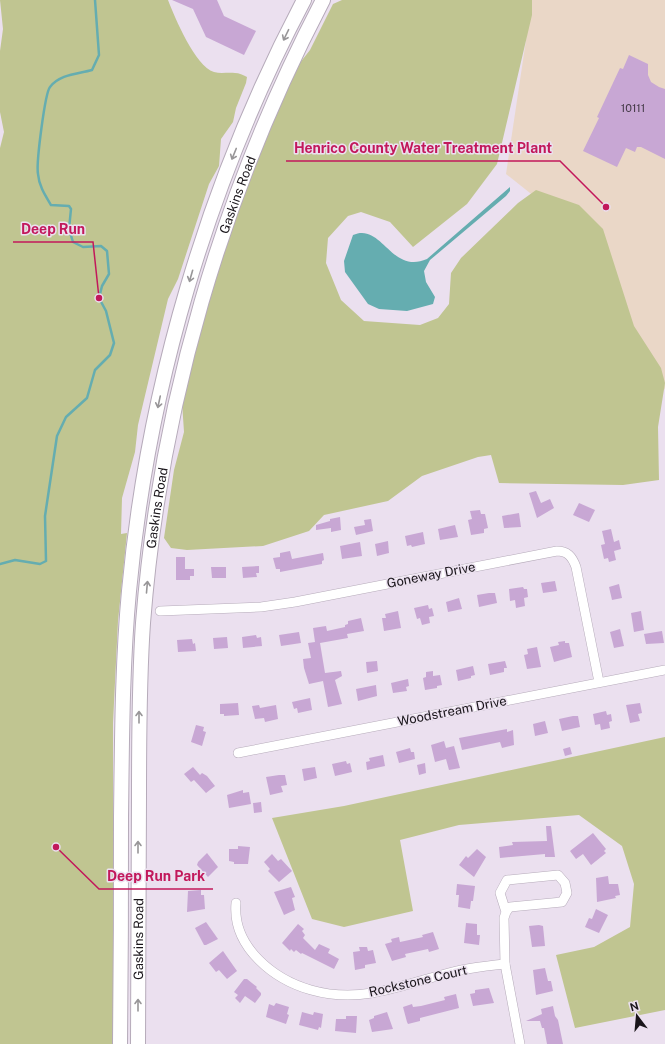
<svg xmlns="http://www.w3.org/2000/svg" width="665" height="1044" viewBox="0 0 665 1044" font-family="'Public Sans',sans-serif">
  <rect width="100%" height="100%" fill="#ebe0ef"/>
  <path fill="#ead7c7" d="M532,0H665V390L589,240L506,174Z"/>
  <g fill="#c0c591">
    <path d="M0,0H168C175,18 195,66 214,72C221,74 228,72 235,73C239,73 243,75 247,77L246,83L236,108L233,122L221,139L219,166L209,184L178,279L168,299L138,425L135,452L122,498L121,534L127,533L118,621L113,723V1044H0V148L4,132L0,112V51L3,29Z"/>
    <path d="M342,0H532V15L497,164L467,204L413,247L390,222L361,212L348,216L328,238L326,263L341,300L364,321L420,325L438,318L449,304L451,273L461,258L518,203L536,190L579,205L603,229L634,326L661,368L665,383L658,427L659,480L623,485L499,483L491,455L478,457L422,476L388,501L324,515L309,531L263,546L187,550L171,548L164,538L174,470L184,432L182,402L222,253L250,178L292,77L299,64L310,50L333,4Z"/>
    <path d="M665,737V1010L575,1028L556,955L594,947L630,927L634,884L622,846L579,815L459,825L400,840L413,911L344,927L312,919L272,818L344,806Z"/>
  </g>
  <path fill="#65adb0" d="M510,187V191L506,196L430,260L424,271L426,282L435,297L433,304L407,311L379,309L368,304L345,272L344,261L353,235C382,222 391,275 427,259Z"/>
  <g fill="none" stroke-linecap="round" stroke-linejoin="round">
    <path stroke="#65adb0" stroke-width="2.5" d="M0,564L15,560L40,564L46,561L45,516L57,436L66,417L87,398L95,370L110,355L114,343L106,311L99,298L102,286L109,274L107,251L101,246L83,247L73,242L69,229L71,209L69,206L51,205C45,195 39,186 38,174C36,163 45,93 50,87C60,74 78,74 92,70L99,55L95,0"/>
  </g>
  <g fill="#c8a7d4">
    <path d="M172,0H217L224,16L256,31L244,55L206,37L193,9Z"/>
    <path d="M629,55L648,64V75L651,82L659,87L665,89V159L641,147H637L635,152L626,148L617,167L583,151L599,118L597,117L620,68L623,69Z"/>
    <path d="M536,491L541,503L550,499L554,508L537,518L529,493Z"/>
    <path d="M579,503L595,510L589,522L573,515Z"/>
    <path d="M480,510L481,514H485L488,528L484,529V533L471,535L468,520L472,519L470,511Z"/>
    <path d="M519,513L521,527L504,528L502,516Z"/>
    <path d="M340,517L341,530L331,532V528L316,530V525L330,521V519Z"/>
    <path d="M371,519L373,531L356,535L354,527L365,525L364,520Z"/>
    <path d="M455,525L458,537L440,540L438,529Z"/>
    <path d="M611,529L614,542L619,540L621,549L614,551L616,560L609,562L608,558L604,559L601,545L605,544L602,531Z"/>
    <path d="M423,532L425,544L412,547L411,545L407,546L405,536Z"/>
    <path d="M388,541L389,553L377,556L375,544Z"/>
    <path d="M360,542L362,556L342,559L340,546Z"/>
    <path d="M290,551L292,559L323,553L324,560L322,561V564L280,572V569H276L273,558L280,557V553Z"/>
    <path d="M176,557H185V569H194V576H190V580H176Z"/>
    <path d="M259,566V573H256L257,577L243,578L242,567Z"/>
    <path d="M211,567H226V578H212Z"/>
    <path d="M555,581L557,591L543,593L541,583Z"/>
    <path d="M619,584L622,598L612,600L609,587Z"/>
    <path d="M523,587L524,589H527L528,597L524,598L525,606L516,608L515,600L510,601L509,589Z"/>
    <path d="M489,593H495L497,603L479,607L477,595Z"/>
    <path d="M459,598L462,609L448,612L446,602Z"/>
    <path d="M428,605L429,609L432,608L434,616L429,617L430,623L422,625L420,618L417,619L414,608Z"/>
    <path d="M398,611L401,628L384,631L382,618H386L385,614Z"/>
    <path d="M641,611L644,630L634,632L631,613Z"/>
    <path d="M361,618L364,631L347,634L348,638L320,643L325,673L341,671L342,676L335,680L342,704L328,707L323,681L309,684L304,668L303,659L311,658L308,643L315,642L313,628L326,626L327,631L345,627V625L348,624V621Z"/>
    <path d="M620,629L624,646L614,648L610,632Z"/>
    <path d="M662,631L664,643L646,644L644,634Z"/>
    <path d="M299,632L301,643L281,646L279,635Z"/>
    <path d="M256,635L257,638L261,637L262,646L243,648L242,637Z"/>
    <path d="M227,637L228,648L214,649L213,638Z"/>
    <path d="M192,639L193,644L195,643L196,651L178,652L177,640Z"/>
    <path d="M565,641V643H569L572,657L554,662L550,647L559,645L558,642Z"/>
    <path d="M537,647L541,667L527,669L524,655L528,654L527,649Z"/>
    <path d="M377,661L378,671L367,673L366,662Z"/>
    <path d="M505,661L507,668H504V672L490,675L488,664Z"/>
    <path d="M473,666L475,675L471,676V678L458,681L456,670Z"/>
    <path d="M433,671V676L440,675L442,685L437,686V688L425,690L423,678L426,677V672Z"/>
    <path d="M408,679L409,686L406,687L407,691L393,693L391,683Z"/>
    <path d="M376,685L377,696L358,701L356,689Z"/>
    <path d="M310,698L312,710L298,713L297,708L294,709L292,702Z"/>
    <path d="M238,703L239,715L224,716V714H220V704Z"/>
    <path d="M640,703L642,713L638,714L640,721L630,723L626,705Z"/>
    <path d="M259,705L260,708L276,705L278,719L265,722L264,718L255,719L252,706Z"/>
    <path d="M606,711L607,715L611,714L612,721L609,722L610,728L601,730L600,724L595,725L593,714Z"/>
    <path d="M573,716H578L580,727L562,731L559,719Z"/>
    <path d="M545,721L548,733L535,736L533,724Z"/>
    <path d="M196,725L204,727L203,731L206,732L202,746L191,742Z"/>
    <path d="M507,729V732L513,730L514,745L502,748L500,742L462,750L459,738Z"/>
    <path d="M444,741L446,748L454,746L460,768L449,770L446,759L435,762L431,745Z"/>
    <path d="M570,747L572,754L565,756L563,749Z"/>
    <path d="M410,748L411,752H414L415,759L399,763L396,752Z"/>
    <path d="M383,755L385,766L367,770L366,762L370,761L369,758Z"/>
    <path d="M346,761L347,764L350,763L352,772L335,776L332,764Z"/>
    <path d="M425,763L426,773L419,775L417,765Z"/>
    <path d="M193,767L200,775L202,773L207,776L215,786L206,793L194,780L191,782L184,774Z"/>
    <path d="M315,767L317,778L304,781L302,769Z"/>
    <path d="M279,775H285L287,785L281,786L283,792L270,795L266,777Z"/>
    <path d="M243,790V793L249,792L251,804L229,808L227,795Z"/>
    <path d="M261,802L262,812L254,813L253,803Z"/>
    <path d="M546,826H551L555,857H545V854L500,858L499,847L513,845L512,842L547,841Z"/>
    <path d="M593,833L606,849L604,851L606,853L591,865L583,854L576,859L570,851Z"/>
    <path d="M238,846L250,847L248,864H234V862L229,861V849H238Z"/>
    <path d="M477,849L486,857L474,877L459,865L466,856L468,858Z"/>
    <path d="M207,853L218,867L208,877L197,865L198,862Z"/>
    <path d="M272,854L278,861L281,859L292,871L279,882L268,871L270,869L264,862Z"/>
    <path d="M608,876L609,884H618L620,895L615,896L616,898L597,902L596,878Z"/>
    <path d="M457,884L475,886L473,901H471L470,909L458,907L459,895H456Z"/>
    <path d="M291,887L295,897L292,898L295,910L284,915L274,892Z"/>
    <path d="M201,890V895H204L205,909L187,912L188,891Z"/>
    <path d="M596,909L608,915L599,933L585,927L589,918L592,919Z"/>
    <path d="M206,922L218,939L206,945H204L195,928Z"/>
    <path d="M466,923L477,924V935H480L479,945L464,943Z"/>
    <path d="M298,924L304,929L302,931L305,935L303,938L315,950L319,944L330,949L328,953L339,959L334,969L302,953L301,954L296,950L294,952L291,949L290,951L282,943Z"/>
    <path d="M539,925L543,926L545,946L532,947L529,926Z"/>
    <path d="M433,932L439,949L429,952L428,949L405,954L406,957L392,961L385,944L392,942L391,939L399,937L400,942L423,937L422,935Z"/>
    <path d="M359,947H367L368,951L373,950L376,963L365,965V968L355,970L353,952L360,951Z"/>
    <path d="M223,951L237,971L227,979L219,970L216,972L209,963Z"/>
    <path d="M545,968L548,981H551L553,991L536,995L533,970Z"/>
    <path d="M244,979H247L257,987L256,988L261,993V995L255,1003L245,996L240,1003L235,998L238,995L234,992Z"/>
    <path d="M489,988L494,1003L473,1006L470,994L475,993V990Z"/>
    <path d="M456,994L459,1008L420,1018V1021L408,1024L407,1022L403,1007L412,1004L413,1007L421,1006L445,1000L444,997Z"/>
    <path d="M276,1003L289,1007L287,1014L289,1015L286,1024L266,1017L269,1004L274,1006Z"/>
    <path d="M553,1006L555,1016L558,1020L563,1044H547L544,1028H542L540,1021H526L542,1014L541,1009Z"/>
    <path d="M302,1012L313,1015L314,1012L323,1014L321,1028L319,1027L318,1030L299,1025Z"/>
    <path d="M387,1012L393,1029L372,1032L369,1020L374,1018V1016Z"/>
    <path d="M346,1016H357L356,1033L335,1031L336,1019H346Z"/>
  </g>
  <g fill="none" stroke-linecap="round" stroke-linejoin="round">
    <g stroke="#b6abba" stroke-width="10">
      <g id="minor">
        <path d="M160,611L261,607L295,602L557,551C567,551 572,556 576,567L599,682"/>
        <path d="M238,753L665,670"/>
        <path d="M236,903C234,925 243,944 259,960C288,989 331,1000 372,993C397,989 421,980 445,974C465,968 485,966 505,964"/>
        <path d="M506,912L510,907L562,902L567,893L565,883L558,875L507,880L500,893L506,912L504,918L505,964L520,1044"/>
      </g>
    </g>
    <g stroke="#b6abba" stroke-width="16">
      <g id="primary">
        <path d="M120,1044C121,968 121,893 121,817C122,742 122,666 129,591C148,386 208,182 304,0"/>
        <path id="s1" d="M138,1044C138,961 138,878 139,796C139,738 139,681 143,623C160,405 222,193 323,0"/>
      </g>
    </g>
    <use href="#minor" stroke="#fff" stroke-width="9"/>
    <use href="#primary" stroke="#fff" stroke-width="14"/>
  </g>
  <defs><path id="oneway-shaft" d="M-6 0H5M1.5-3L5.5 0L1.5 3" fill="none" stroke-width="1.6" stroke-linecap="round" stroke-linejoin="round"/></defs>
  <g stroke="#989698">
    <use href="#oneway-shaft" transform="translate(286 35) rotate(116)"/>
    <use href="#oneway-shaft" transform="translate(234 154) rotate(112)"/>
    <use href="#oneway-shaft" transform="translate(191 276) rotate(106)"/>
    <use href="#oneway-shaft" transform="translate(159 402) rotate(102)"/>
    <use href="#oneway-shaft" transform="translate(147 587) rotate(-85)"/>
    <use href="#oneway-shaft" transform="translate(139 717) rotate(-90)"/>
    <use href="#oneway-shaft" transform="translate(138 847) rotate(-90)"/>
    <use href="#oneway-shaft" transform="translate(138 1005) rotate(-90)"/>
  </g>
  <g text-anchor="middle" dominant-baseline="central" stroke-width="3" stroke-linejoin="round" paint-order="stroke">
    <g font-size="11" fill="#453a48">
      <text x="633" y="108">10111</text>
    </g>
    <g font-size="13" fill="#19151a" stroke="#ebe0ef">
      <text stroke="none"><textPath href="#s1" startOffset="861">Gaskins Road</textPath></text>
      <text stroke="none"><textPath href="#s1" startOffset="537">Gaskins Road</textPath></text>
      <text transform="translate(431 575) rotate(-11)">Goneway Drive</text>
      <text transform="translate(452 711) rotate(-11)">Woodstream Drive</text>
      <text stroke="none"><textPath href="#s1" startOffset="105">Gaskins Road</textPath></text>
      <text transform="translate(418 981) rotate(-13)">Rockstone Court</text>
    </g>
  </g>
  <path fill="none" stroke="#c2185b" stroke-width="1.5" d="M606 207L560 161H286M99 298L93 242H13M56 847L99 889H213"/>
  <g fill="#c2185b" stroke="#ebe0ef" stroke-width="1.5">
    <circle cx="606" cy="207" r="4"/>
    <circle cx="99" cy="298" r="4"/>
    <circle cx="56" cy="847" r="4"/>
  </g>
  <g font-size="14" text-anchor="middle" font-weight="bold" fill="#c2185b" stroke="#ebe0ef" stroke-width="3" stroke-linejoin="round" paint-order="stroke">
    <text x="423" y="153">Henrico County Water Treatment Plant</text>
    <text x="53" y="234">Deep Run</text>
    <text x="156" y="881">Deep Run Park</text>
  </g>
  <g transform="translate(637 1016) rotate(344)" stroke="#ebe0ef" stroke-width="3" paint-order="stroke">
  <path d="M0-3L7 15L0 10L-7 15Z" fill="#19151a"/>
  <text y="-6" font-size="11" font-weight="bold" text-anchor="middle" fill="#19151a">N</text>
  </g>
</svg>
